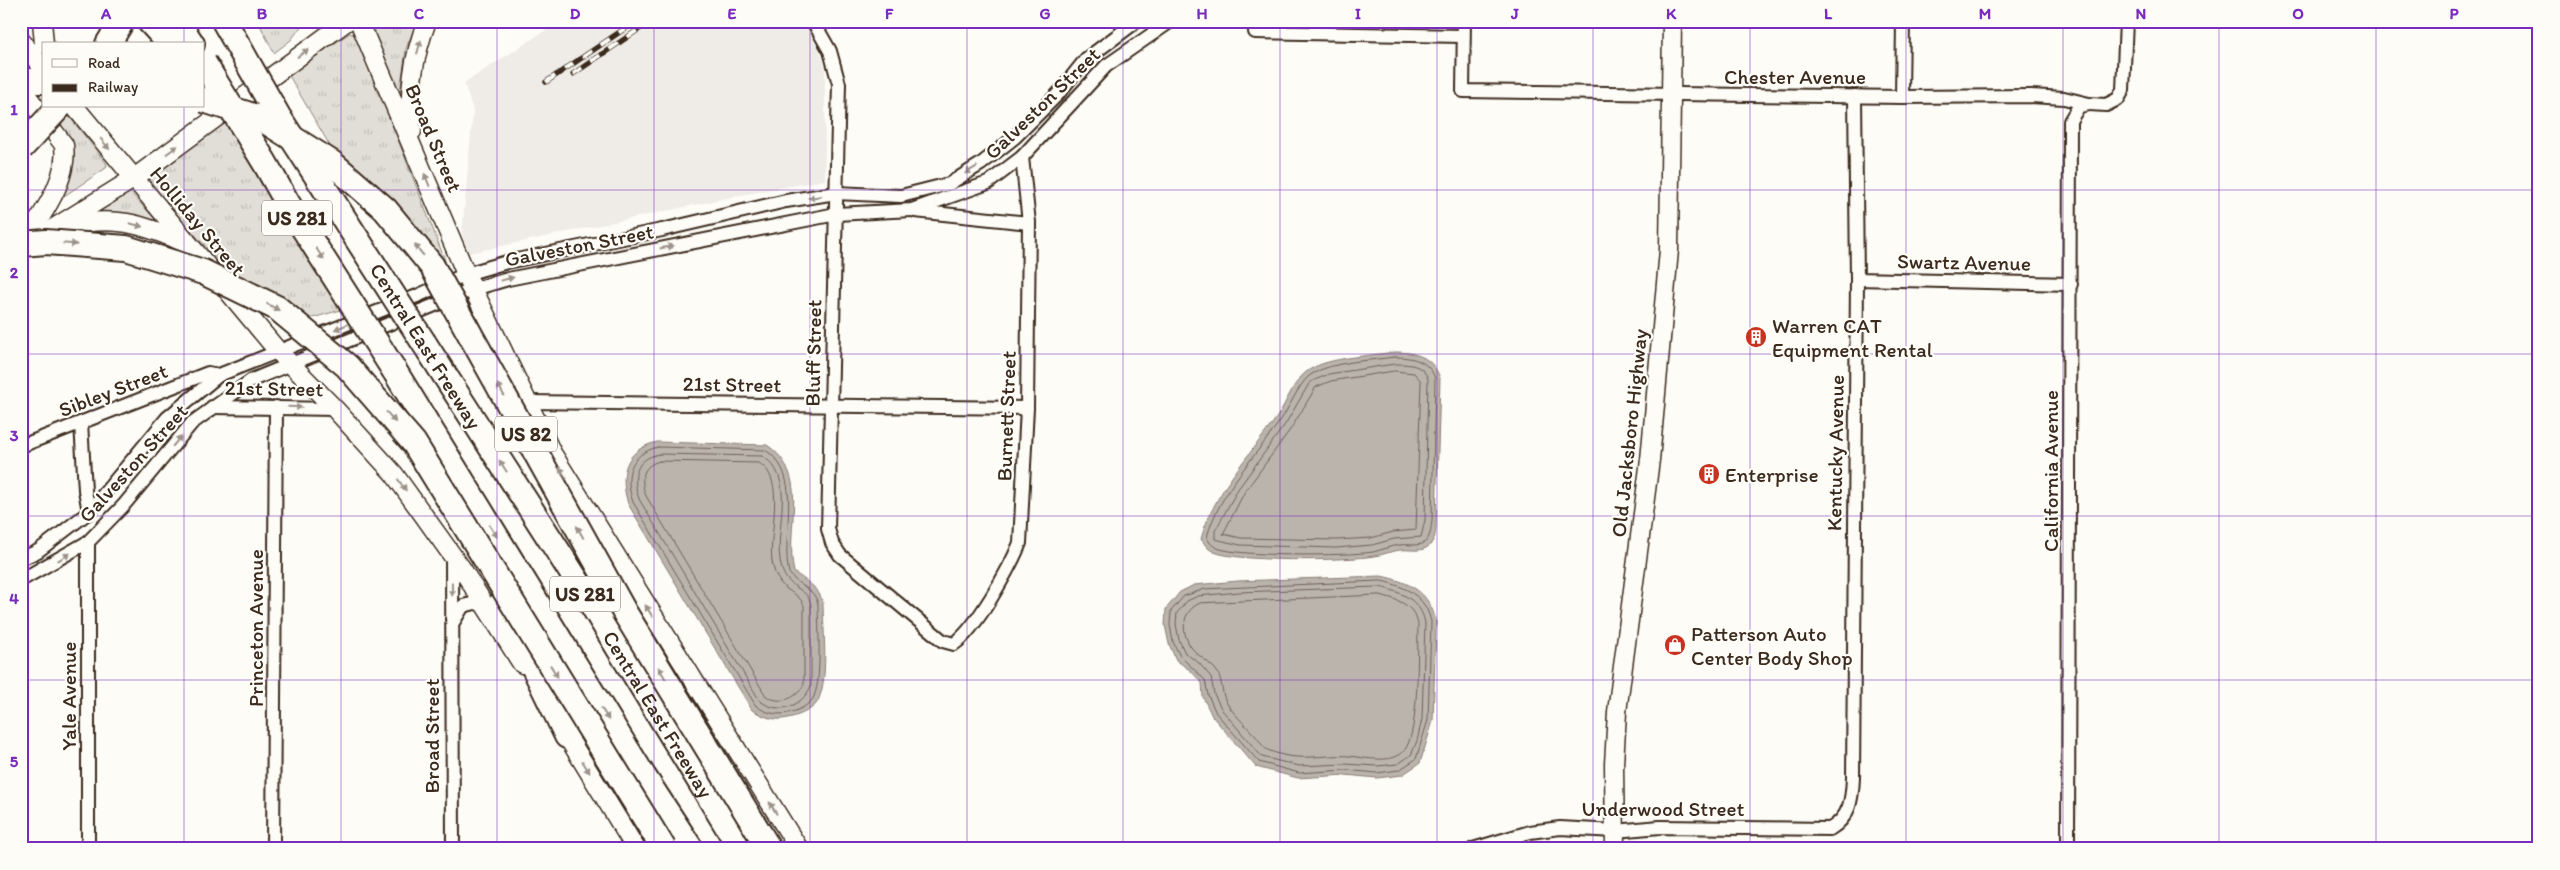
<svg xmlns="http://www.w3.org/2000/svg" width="2560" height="870" viewBox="0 0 2560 870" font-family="Itim,sans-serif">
  <defs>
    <pattern id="grass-tufts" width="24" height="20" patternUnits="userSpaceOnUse" patternTransform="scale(1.25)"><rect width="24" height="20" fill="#e1ded7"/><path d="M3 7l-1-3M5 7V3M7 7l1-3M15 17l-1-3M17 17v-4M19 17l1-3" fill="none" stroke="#c2bfb8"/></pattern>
  </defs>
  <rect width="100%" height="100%" fill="#fdfcf7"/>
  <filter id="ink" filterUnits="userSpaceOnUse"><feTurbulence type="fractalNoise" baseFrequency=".02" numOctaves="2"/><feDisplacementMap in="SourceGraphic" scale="10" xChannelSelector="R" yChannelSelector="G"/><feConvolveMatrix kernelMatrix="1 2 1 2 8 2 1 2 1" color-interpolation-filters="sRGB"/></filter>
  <g filter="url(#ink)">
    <path fill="#efece7" d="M560,21H804L818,46L825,66V180L741,195L469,253L462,234L473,111L464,83Z"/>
    <g fill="url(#grass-tufts)" stroke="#8e847a">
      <path d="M258,21H305L291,40L274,53Z"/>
      <path d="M369,21H417L406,49L399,99L367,24Z"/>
      <path d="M350,33L358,37L445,260L444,267L333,151L288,74Z"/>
      <path d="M21,58L44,85V106H61L107,164L106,168L64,196H61L69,175L21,78Z"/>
      <path d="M224,119L344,309L309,319L288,303L224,268L149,182L147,179Z"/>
      <path d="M129,191L155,219L151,223L95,213V209Z"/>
    </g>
    <g fill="#bbb4ad" stroke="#887d74">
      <path d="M1394,352C1415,352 1432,356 1440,378L1436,521C1436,530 1436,543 1426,548C1419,552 1408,549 1400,550C1391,551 1383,555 1374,556C1347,561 1237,562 1214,552C1208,549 1205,545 1201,539C1213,493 1250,455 1277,417C1287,402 1294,379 1309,370C1329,357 1370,356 1394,352Z"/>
      <path d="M657,442L767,445C812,476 784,526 794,572C807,582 819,587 823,603C823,628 830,684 816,704C811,710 800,715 792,717C776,722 766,718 752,710L628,504C619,474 624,450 657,442Z"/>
      <path d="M1381,576C1410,582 1430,592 1436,622L1433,721L1420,763L1402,775L1377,778L1345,775L1298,778L1256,767L1212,716L1203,697L1202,683L1191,671L1176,660L1169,644L1165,625L1166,609L1180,592L1194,585L1238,581Z"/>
    </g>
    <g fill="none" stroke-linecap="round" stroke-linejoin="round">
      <g stroke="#6e6157" stroke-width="1">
        <path d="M1394,357C1412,357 1428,360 1435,378L1432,520C1431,528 1431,540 1422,544C1415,546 1407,544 1399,545C1390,546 1382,550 1373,552C1346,556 1240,557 1217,548C1211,545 1209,542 1207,537C1219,492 1257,455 1282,418C1290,406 1301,380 1312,374C1334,361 1369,361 1394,357Z"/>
        <path d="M1395,364C1409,364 1423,364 1428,379L1425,520L1421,537L1394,539L1372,545L1336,548L1240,545L1215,539V531L1238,489L1286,423L1310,382L1329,374Z"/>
        <path d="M1395,371L1414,373L1421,381L1416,530L1393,532L1371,538L1336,540L1241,538L1223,534L1244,493L1292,427L1316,387L1331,381Z"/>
        <path d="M658,447L765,450C805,475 780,534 789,573C798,587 814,587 818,604C818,625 823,685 812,700C807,706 799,710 792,712C778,716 768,714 756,706L633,502C624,476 629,454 658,447Z"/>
        <path d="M659,454L762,456C797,476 775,527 780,560C784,592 807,584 811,605V686C802,707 779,715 760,701L639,499C632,478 634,459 659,454Z"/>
        <path d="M660,461L759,463C787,479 768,534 772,561C778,596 798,588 804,606V684C797,699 780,705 766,696L646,496C640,481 641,465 660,461Z"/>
        <path d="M1381,581C1405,586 1426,596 1431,622L1428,720L1416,759L1399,770L1377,773L1345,770L1299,773L1259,762L1216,713L1208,695L1205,680L1180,656L1173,642L1170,625L1171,611L1184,596L1205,589Z"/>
        <path d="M1380,587C1401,592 1421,600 1425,623L1422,719L1417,741L1411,755L1398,764L1377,766L1345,764L1299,766L1262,757L1222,710L1214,694L1211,677L1199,663L1185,653L1179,640L1176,624L1177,613L1187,601L1198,596L1239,592Z"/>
        <path d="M1380,595C1397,599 1414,605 1418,624C1417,650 1420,732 1404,751C1393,764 1365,758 1350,756C1321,754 1297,763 1268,750C1264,749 1261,743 1258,739C1249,728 1236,717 1228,705C1221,695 1223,683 1218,673C1211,662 1198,657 1191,647C1180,631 1182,611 1200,603Z"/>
      </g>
      <g stroke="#3b2a1e" stroke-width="16">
        <g id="minor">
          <path d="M813,21L830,51L839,84L828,529L832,543L840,555L943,641L954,644C976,629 1010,568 1020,543L1027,408L1029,223L1022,157"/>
          <path d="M1255,21V32L1463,36"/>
          <path d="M1464,21L1463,91L1902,97L2031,96L2064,98L2089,104L2106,105L2118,99L2123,90L2126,21"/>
          <path d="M1902,97L1903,21"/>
          <path d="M915,211L1029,223"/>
          <path d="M1857,279L2071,284"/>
          <path d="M527,402L1027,408"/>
          <path d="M212,407L335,409"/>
          <path d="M81,423L85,490L89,512"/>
          <path d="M21,446L208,373L219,375"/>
          <path d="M88,542V849"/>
          <path d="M452,555L453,849"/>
          <path d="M21,559L38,551L89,512L167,418L219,375L417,296L466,274L507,262L662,230L786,201L836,193L901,196L949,184L981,164L1015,137L1058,94L1086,59L1137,21"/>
          <path d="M21,580L88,542L123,506L192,423L252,380L474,289L508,279L836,214L912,210L988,183L1022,157L1106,66L1171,21"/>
          <path d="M454,621L463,606L475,603L485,605"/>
          <path d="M273,849L276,407"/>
          <path d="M1473,849L1530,832L1560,828L1615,831L1660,827L1830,829C1850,817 1852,800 1853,778L1857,279L1855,96"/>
          <path d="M2068,849L2070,121L2079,106L2089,104"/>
        </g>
      </g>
      <g stroke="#3b2a1e" stroke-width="21">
        <g id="secondary">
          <path d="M42,21L44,44"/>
          <path d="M359,21L466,274L552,453L799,849"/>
          <path d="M21,41L44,69"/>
          <path d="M21,88L64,145C69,181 40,216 23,245"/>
          <path d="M74,106L277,350L335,409L394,474L462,569L522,664"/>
          <path d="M412,131C408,93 413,57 427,21"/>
          <path d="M64,226C117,215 137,223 186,243"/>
          <path d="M30,243L133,179L347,21"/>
          <path d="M561,726L636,849"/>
          <path d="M1615,849L1614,764L1617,712L1650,460L1669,250L1672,21"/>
        </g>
      </g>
      <g stroke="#3b2a1e" stroke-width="28">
        <g id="motorway">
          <path d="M149,21L170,44"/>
          <path d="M177,21L192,44"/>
          <path d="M108,44L122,21"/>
          <path d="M21,81H44"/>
          <path id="s1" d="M424,343L588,598L741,849"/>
          <path d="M394,370L644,777L691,849"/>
          <path d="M502,602L567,736"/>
        </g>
      </g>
      <use href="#minor" stroke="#fdfcf7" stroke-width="12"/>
      <use href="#secondary" stroke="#fdfcf7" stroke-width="18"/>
      <use href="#motorway" stroke="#fdfcf7" stroke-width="24"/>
      <g stroke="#3b2a1e" stroke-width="5.5">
        <g id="rail">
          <path d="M573,74L651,21"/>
          <path d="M546,82L636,21"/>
        </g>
      </g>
      <use href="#rail" stroke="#fdfcf7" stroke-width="4" stroke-dasharray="11" stroke-linecap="butt"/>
      <g stroke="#3b2a1e" stroke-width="28" stroke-linecap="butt">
        <g id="motorway-bridge">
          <path d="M224,21L278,116L424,343"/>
          <path d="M204,63L265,163L288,204L394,370"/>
          <path d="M204,100L262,119L332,163L385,209L432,266L625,613L769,849"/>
          <path d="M21,148L60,106"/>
          <path d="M21,244L46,242L126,248L203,272L277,308L347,366L414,443L664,849"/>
        </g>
      </g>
      <use href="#motorway-bridge" stroke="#fdfcf7" stroke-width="24"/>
    </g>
    <defs><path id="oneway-solid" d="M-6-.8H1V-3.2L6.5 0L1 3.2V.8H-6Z" transform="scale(1.25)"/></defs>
    <g fill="#9c938a">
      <use href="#oneway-solid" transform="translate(419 47) rotate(-74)"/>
      <use href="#oneway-solid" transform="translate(303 53) rotate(-36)"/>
      <use href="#oneway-solid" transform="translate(105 144) rotate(51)"/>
      <use href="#oneway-solid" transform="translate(172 150) rotate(-36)"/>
      <use href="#oneway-solid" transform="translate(971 170) rotate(149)"/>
      <use href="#oneway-solid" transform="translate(427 180) rotate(-112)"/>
      <use href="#oneway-solid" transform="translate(815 197) rotate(172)"/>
      <use href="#oneway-solid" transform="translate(136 225) rotate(15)"/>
      <use href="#oneway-solid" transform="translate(70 244) rotate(5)"/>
      <use href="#oneway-solid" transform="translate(667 247) rotate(-11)"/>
      <use href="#oneway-solid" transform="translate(419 250) rotate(-130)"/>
      <use href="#oneway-solid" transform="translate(320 254) rotate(57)"/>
      <use href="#oneway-solid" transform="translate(507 279) rotate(-14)"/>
      <use href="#oneway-solid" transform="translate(273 307) rotate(29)"/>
      <use href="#oneway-solid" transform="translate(341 327) rotate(158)"/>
      <use href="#oneway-solid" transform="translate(501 390) rotate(-119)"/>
      <use href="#oneway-solid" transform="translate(295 407) rotate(2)"/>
      <use href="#oneway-solid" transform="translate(391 417) rotate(49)"/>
      <use href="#oneway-solid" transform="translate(177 441) rotate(-50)"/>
      <use href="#oneway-solid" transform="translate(503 466) rotate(-123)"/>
      <use href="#oneway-solid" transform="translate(563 473) rotate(-121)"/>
      <use href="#oneway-solid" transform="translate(402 485) rotate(54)"/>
      <use href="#oneway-solid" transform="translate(493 531) rotate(58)"/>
      <use href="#oneway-solid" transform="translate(580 532) rotate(-119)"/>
      <use href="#oneway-solid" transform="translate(64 557) rotate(-31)"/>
      <use href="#oneway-solid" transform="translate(452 589) rotate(89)"/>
      <use href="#oneway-solid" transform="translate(649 611) rotate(-122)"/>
      <use href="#oneway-solid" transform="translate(554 671) rotate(58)"/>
      <use href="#oneway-solid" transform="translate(662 673) rotate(-121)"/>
      <use href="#oneway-solid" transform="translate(605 714) rotate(58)"/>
      <use href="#oneway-solid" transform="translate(586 767) rotate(58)"/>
      <use href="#oneway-solid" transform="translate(773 808) rotate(-122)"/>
    </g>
  </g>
  <path fill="none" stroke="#7b2cbf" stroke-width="1" stroke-opacity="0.55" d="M184,21V44M341,21V849M497,21V849M654,21V849M810,21V849M967,21V849M1123,21V849M1280,21V849M1437,21V849M1593,21V849M1750,21V849M1906,21V849M2063,21V849M2219,21V849M2376,21V849M184,106V849M21,190H2539M21,354H2539M21,516H2539M21,680H2539"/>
  <defs>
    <g id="building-disc" transform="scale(1.125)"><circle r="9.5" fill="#c8321e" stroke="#fdfcf7"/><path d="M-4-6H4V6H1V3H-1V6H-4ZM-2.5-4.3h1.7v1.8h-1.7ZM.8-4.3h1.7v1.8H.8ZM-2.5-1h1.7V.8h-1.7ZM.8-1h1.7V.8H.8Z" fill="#fff"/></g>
    <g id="shop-disc" transform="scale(1.125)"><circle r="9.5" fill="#c8321e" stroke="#fdfcf7"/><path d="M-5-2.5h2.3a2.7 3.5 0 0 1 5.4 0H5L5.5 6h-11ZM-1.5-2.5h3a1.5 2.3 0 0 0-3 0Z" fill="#fff"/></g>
  </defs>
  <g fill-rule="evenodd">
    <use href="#building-disc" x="1756" y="337"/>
    <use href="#building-disc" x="1709" y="474"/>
    <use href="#shop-disc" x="1675" y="645"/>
  </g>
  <g text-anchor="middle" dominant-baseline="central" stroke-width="4.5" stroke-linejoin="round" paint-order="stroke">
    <g fill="#fdfcf7" stroke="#75695f" stroke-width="1">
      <rect x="262" y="200.5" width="70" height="35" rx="4"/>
      <rect x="495" y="416.5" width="62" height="35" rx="4"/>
      <rect x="550" y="576.5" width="70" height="35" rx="4"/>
    </g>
    <g font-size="20" font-weight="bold" fill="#3b2a1e">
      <text x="297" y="218">US 281</text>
      <text x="526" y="434">US 82</text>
      <text x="585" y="594">US 281</text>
    </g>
    <g font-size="21" fill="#3b2a1e" stroke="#fdfcf7">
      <text x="1795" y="76">Chester Avenue</text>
      <text transform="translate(1042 103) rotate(-44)">Galveston Street</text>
      <text transform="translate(434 138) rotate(67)">Broad Street</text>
      <text transform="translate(198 221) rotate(50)">Holliday Street</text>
      <text transform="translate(579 245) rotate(-11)">Galveston Street</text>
      <text transform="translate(1964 262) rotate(1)">Swartz Avenue</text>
      <text transform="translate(426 346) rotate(58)">Central East Freeway</text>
      <text transform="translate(813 353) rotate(-89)">Bluff Street</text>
      <text transform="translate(732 384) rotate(1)">21st Street</text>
      <text transform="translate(274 388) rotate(1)">21st Street</text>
      <text transform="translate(113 390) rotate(-21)">Sibley Street</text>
      <text transform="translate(1006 416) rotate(-88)">Burnett Street</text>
      <text transform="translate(1629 433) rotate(-84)">Old Jacksboro Highway</text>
      <text transform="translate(1835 453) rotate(-89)">Kentucky Avenue</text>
      <text transform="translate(133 463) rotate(-48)">Galveston Street</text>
      <text transform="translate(2050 471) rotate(-90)">California Avenue</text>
      <text transform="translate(255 628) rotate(-90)">Princeton Avenue</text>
      <text transform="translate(68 696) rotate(-90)">Yale Avenue</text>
      <text stroke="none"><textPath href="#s1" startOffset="439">Central East Freeway</textPath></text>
      <text transform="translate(431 736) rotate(-90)">Broad Street</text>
      <text x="1663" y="808">Underwood Street</text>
    </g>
    <g font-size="21" fill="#3b2a1e" stroke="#fdfcf7" text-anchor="start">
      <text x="1772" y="325">Warren CAT<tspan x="1772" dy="24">Equipment Rental</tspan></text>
      <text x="1725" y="474">Enterprise</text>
      <text x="1691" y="633">Patterson Auto<tspan x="1691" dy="24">Center Body Shop</tspan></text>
    </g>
  </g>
  <rect width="2560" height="870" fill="none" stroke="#fdfcf7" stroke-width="55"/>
  <rect x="42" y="42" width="162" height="65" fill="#fdfcf7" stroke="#afa8a0"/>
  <rect x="52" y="59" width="25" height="8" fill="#fdfcf7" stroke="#afa8a0"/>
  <text x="88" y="68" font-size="15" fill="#3b2a1e">Road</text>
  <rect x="52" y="84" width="25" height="8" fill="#3b2a1e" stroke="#afa8a0"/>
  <text x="88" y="92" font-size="15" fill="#3b2a1e">Railway</text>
  <rect x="28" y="28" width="2504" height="814" fill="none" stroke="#7b2cbf" stroke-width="2"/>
  <g font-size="16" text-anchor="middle" font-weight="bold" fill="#7b2cbf">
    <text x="106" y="19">A</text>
    <text x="262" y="19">B</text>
    <text x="419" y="19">C</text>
    <text x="575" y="19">D</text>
    <text x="732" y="19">E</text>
    <text x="889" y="19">F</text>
    <text x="1045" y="19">G</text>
    <text x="1202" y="19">H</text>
    <text x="1358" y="19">I</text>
    <text x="1515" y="19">J</text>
    <text x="1671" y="19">K</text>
    <text x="1828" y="19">L</text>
    <text x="1985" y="19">M</text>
    <text x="2141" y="19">N</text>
    <text x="2298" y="19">O</text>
    <text x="2454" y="19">P</text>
    <text x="14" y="115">1</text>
    <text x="14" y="278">2</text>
    <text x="14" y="441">3</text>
    <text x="14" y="604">4</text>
    <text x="14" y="767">5</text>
  </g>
</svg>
